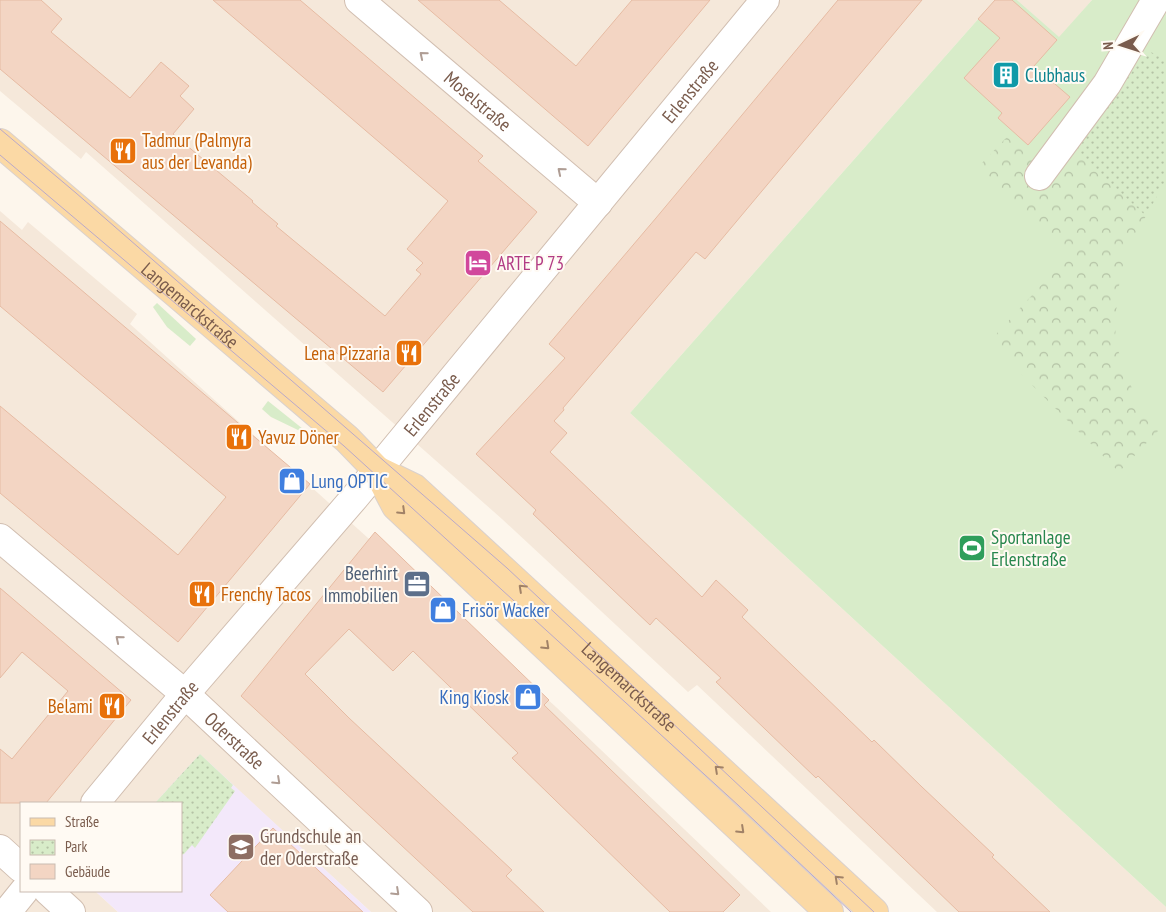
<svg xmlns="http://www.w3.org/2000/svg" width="1166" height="912" viewBox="0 0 1166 912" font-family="'PT Sans Narrow',sans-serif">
  <defs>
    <pattern id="forest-crowns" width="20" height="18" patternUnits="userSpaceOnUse" patternTransform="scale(1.25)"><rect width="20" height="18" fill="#d8ecc9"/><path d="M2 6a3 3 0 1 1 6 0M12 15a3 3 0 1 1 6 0" fill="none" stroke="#b4c2a5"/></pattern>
    <pattern id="park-dots" width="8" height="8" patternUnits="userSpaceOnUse" patternTransform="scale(1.25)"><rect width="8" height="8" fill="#d8ecc9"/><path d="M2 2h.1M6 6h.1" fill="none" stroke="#b4c2a5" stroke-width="1.8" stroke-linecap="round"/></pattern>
  </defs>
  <rect width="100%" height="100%" fill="#fdf6ec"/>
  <g fill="#f5e8da">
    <path d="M0,0H995L630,413L1166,907V912H937L697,685L688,692L502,519L86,152L81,159L0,91Z"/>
    <path d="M1017,0H1092L1059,38Z"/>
    <path d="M0,211L22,230L28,222L137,314L130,324L556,707L771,912H371L200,755L155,803H21V891H95L118,912H0Z"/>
  </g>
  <path fill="#f3e8fa" d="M200,754L371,912H118L95,891H181V803H155Z"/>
  <g fill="#d8ecc9">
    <path d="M995,0H1017L1059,37L1092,0H1166V907L630,413Z"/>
    <path d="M157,303L196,339L190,346L167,327L153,307Z"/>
    <path d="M268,401L303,429L300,431L271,417L262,409Z"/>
  </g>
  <path fill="url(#forest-crowns)" d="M1008,136L1051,169L1071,147L1146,216L1126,248L1117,297L1115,342L1134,394L1158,431L1119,472L989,342L1068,256L979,166Z"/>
  <g fill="url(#park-dots)">
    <path d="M1149,51L1166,60V180L1146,216L1071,147Z"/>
    <path d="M200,754L233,785L231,788L235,791L195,848L192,845L184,854L181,855V803H155Z"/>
  </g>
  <g fill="#f3d5c3" stroke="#e6bba3">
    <path d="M0,0H41L62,19L51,32L130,98L161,62L189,86L180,96L194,109L173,134L253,201L252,202L278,224L276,226L385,316L421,274L416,270L423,263L407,249L448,201L213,0H300L483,156L478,161L537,212L383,392L0,69Z"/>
    <path d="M418,0H499L576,66L632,0H710L588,146Z"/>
    <path d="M838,0H922L705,259L696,252L563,408L564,410L554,421L567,433L550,452L702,597L716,580L748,610L742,617L872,742L874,740L922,787L994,855L992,857L1050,912H959L818,776L816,778L716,682L721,678L656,618L650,625L533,514L536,510L476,454L565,358L549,344L656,218Z"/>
    <path d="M995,0H1012L1057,40L1034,66L1070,97L1028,145L998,118L1002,113L964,78L1000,38L978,19Z"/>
    <path d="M0,221L310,484L178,642L0,493V406L178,555L226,497L0,306Z"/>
    <path d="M375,532L549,700L544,705L740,895L723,912H670L512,758L518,753L413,651L393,671L349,629L305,674L349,718L512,870L506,876L544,912H473L241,696Z"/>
    <path d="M0,588L131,700L46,803H0V749L12,759L68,691L22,652L0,678Z"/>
    <path d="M273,828L363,912H228L210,895Z"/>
  </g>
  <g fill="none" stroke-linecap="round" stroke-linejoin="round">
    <g stroke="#d1beb0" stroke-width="30">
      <g id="minor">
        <path id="s1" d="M359,0L598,203"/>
        <path d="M1039,176L1107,84L1156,0"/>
        <path id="s2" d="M0,538L185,694L418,912"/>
        <path id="s3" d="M95,803L185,694L355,497L765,0"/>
        <path d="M0,849L21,868"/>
        <path d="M48,891L71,912"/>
        <path d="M7,912L24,891"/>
      </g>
    </g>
    <g stroke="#dad1cd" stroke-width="30">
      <g id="major">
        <path id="s4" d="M0,143L347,439L377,470L396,506L829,912"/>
        <path id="s5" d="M377,470L414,488L874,912"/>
      </g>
    </g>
    <use href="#minor" stroke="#fff" stroke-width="28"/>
    <use href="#major" stroke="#fbd9a5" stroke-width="28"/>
    <g stroke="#b9a8c9" stroke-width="1">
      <path d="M0,129L76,193L507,568L874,912"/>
      <path d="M0,155L344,446L738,805L851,912"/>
    </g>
  </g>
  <defs><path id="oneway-chevron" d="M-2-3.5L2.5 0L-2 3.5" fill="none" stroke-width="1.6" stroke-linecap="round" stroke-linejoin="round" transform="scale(1.25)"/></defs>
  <g stroke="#af9d94">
    <use href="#oneway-chevron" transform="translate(423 55) rotate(-140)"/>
    <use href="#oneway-chevron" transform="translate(561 171) rotate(-140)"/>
    <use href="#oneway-chevron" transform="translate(119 639) rotate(-140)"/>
    <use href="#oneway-chevron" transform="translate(277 781) rotate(43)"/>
    <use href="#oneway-chevron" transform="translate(396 892) rotate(43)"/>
  </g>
  <g stroke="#a18267">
    <use href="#oneway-chevron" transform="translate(402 511) rotate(44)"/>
    <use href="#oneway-chevron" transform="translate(522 588) rotate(-137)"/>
    <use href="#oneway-chevron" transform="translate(546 646) rotate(43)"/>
    <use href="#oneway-chevron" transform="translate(718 769) rotate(-137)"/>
    <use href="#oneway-chevron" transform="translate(741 830) rotate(43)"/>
    <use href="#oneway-chevron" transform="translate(838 879) rotate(-137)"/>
  </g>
  <defs>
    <g id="building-square" transform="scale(1.4375)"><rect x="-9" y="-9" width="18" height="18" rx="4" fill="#0f9aa8" stroke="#fffaf3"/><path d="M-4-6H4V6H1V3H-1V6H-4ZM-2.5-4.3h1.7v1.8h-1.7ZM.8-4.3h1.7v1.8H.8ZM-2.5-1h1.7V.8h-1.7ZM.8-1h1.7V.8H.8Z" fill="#fff"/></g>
    <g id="restaurant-square" transform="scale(1.4375)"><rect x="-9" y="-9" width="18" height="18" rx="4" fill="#e8710a" stroke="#fffaf3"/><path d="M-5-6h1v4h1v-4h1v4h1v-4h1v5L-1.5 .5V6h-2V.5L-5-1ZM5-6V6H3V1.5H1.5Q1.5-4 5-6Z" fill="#fff"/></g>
    <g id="hotel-square" transform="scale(1.4375)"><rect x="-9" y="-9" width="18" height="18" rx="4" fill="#d1479c" stroke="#fffaf3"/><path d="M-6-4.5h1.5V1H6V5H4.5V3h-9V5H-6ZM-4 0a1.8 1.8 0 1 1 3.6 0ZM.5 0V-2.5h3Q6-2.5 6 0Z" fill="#fff"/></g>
    <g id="shop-square" transform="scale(1.4375)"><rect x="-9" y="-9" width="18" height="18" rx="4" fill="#3f7fe0" stroke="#fffaf3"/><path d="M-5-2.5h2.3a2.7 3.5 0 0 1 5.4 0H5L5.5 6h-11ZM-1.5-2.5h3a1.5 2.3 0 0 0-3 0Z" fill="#fff"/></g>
    <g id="stadium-square" transform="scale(1.4375)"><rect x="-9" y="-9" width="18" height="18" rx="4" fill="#2e9e5b" stroke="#fffaf3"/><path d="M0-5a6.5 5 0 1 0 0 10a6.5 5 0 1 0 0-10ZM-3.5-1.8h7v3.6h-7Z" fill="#fff"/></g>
    <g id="office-square" transform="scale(1.4375)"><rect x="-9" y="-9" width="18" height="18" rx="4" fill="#5c6f8a" stroke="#fffaf3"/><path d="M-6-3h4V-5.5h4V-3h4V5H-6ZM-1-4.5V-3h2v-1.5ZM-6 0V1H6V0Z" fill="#fff"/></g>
    <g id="school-square" transform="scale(1.4375)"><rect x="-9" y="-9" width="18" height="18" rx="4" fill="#8d6e63" stroke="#fffaf3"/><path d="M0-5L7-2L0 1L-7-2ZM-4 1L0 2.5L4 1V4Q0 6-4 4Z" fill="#fff"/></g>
  </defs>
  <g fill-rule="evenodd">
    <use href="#building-square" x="1006" y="75"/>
    <use href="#restaurant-square" x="123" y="151"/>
    <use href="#hotel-square" x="478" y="263"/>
    <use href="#restaurant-square" x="409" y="353"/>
    <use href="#restaurant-square" x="239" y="437"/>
    <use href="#shop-square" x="292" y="481"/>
    <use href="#stadium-square" x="972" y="548"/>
    <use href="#office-square" x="417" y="584"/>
    <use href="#restaurant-square" x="202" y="594"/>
    <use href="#shop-square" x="443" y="610"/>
    <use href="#shop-square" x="528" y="697"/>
    <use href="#restaurant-square" x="112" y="706"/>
    <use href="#school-square" x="241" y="847"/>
  </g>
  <g text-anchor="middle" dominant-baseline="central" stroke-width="4" stroke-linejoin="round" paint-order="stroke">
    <g font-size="19" fill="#0d838f" stroke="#fffaf3" text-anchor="start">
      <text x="1025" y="75">Clubhaus</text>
    </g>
    <g font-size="19" fill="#7a5c4d" stroke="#fffaf3">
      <text stroke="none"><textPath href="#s3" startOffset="928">Erlenstraße</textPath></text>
      <text stroke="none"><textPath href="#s1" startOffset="156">Moselstraße</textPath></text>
      <text stroke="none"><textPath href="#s4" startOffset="250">Langemarckstraße</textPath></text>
      <text stroke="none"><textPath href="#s3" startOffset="522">Erlenstraße</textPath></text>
      <text stroke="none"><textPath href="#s5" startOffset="334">Langemarckstraße</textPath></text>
      <text stroke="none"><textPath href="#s3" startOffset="118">Erlenstraße</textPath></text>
      <text stroke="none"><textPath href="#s2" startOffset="310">Oderstraße</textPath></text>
    </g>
    <g font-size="19" fill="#c56008" stroke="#fffaf3" text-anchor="start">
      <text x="142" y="140">Tadmur (Palmyra<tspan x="142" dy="22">aus der Levanda)</tspan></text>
      <text x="390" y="353" text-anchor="end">Lena Pizzaria</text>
      <text x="258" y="437">Yavuz Döner</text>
      <text x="221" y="594">Frenchy Tacos</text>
      <text x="93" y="706" text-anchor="end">Belami</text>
    </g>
    <g font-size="19" fill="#b23c85" stroke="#fffaf3" text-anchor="start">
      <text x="497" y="263">ARTE P 73</text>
    </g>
    <g font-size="19" fill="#366cbe" stroke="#fffaf3" text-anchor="start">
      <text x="311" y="481">Lung OPTIC</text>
      <text x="462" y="610">Frisör Wacker</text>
      <text x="509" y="697" text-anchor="end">King Kiosk</text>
    </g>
    <g font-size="19" fill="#27864d" stroke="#fffaf3" text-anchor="start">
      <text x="991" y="537">Sportanlage<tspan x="991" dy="22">Erlenstraße</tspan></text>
    </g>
    <g font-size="19" fill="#4e5e75" stroke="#fffaf3" text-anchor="end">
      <text x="398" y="573">Beerhirt<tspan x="398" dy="22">Immobilien</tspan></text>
    </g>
    <g font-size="19" fill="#785e54" stroke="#fffaf3" text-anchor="start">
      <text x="260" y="836">Grundschule an<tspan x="260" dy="22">der Oderstraße</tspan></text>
    </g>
  </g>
  <rect x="20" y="802" width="162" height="90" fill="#fffaf3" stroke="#cabbb1"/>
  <rect x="30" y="818" width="25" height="8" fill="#fbd9a5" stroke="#cabbb1"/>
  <text x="65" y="827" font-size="15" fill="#7a5c4d">Straße</text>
  <rect x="30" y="840" width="25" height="15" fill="url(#park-dots)" stroke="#cabbb1"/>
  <text x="65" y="852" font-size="15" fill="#7a5c4d">Park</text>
  <rect x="30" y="864" width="25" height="15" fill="#f3d5c3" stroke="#cabbb1"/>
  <text x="65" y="877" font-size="15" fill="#7a5c4d">Gebäude</text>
  <g transform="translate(1121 45) rotate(266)" stroke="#fffaf3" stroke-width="4" paint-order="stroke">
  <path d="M0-4L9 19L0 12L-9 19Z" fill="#7a5c4d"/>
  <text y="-8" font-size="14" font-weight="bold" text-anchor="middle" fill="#7a5c4d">N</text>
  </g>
</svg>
